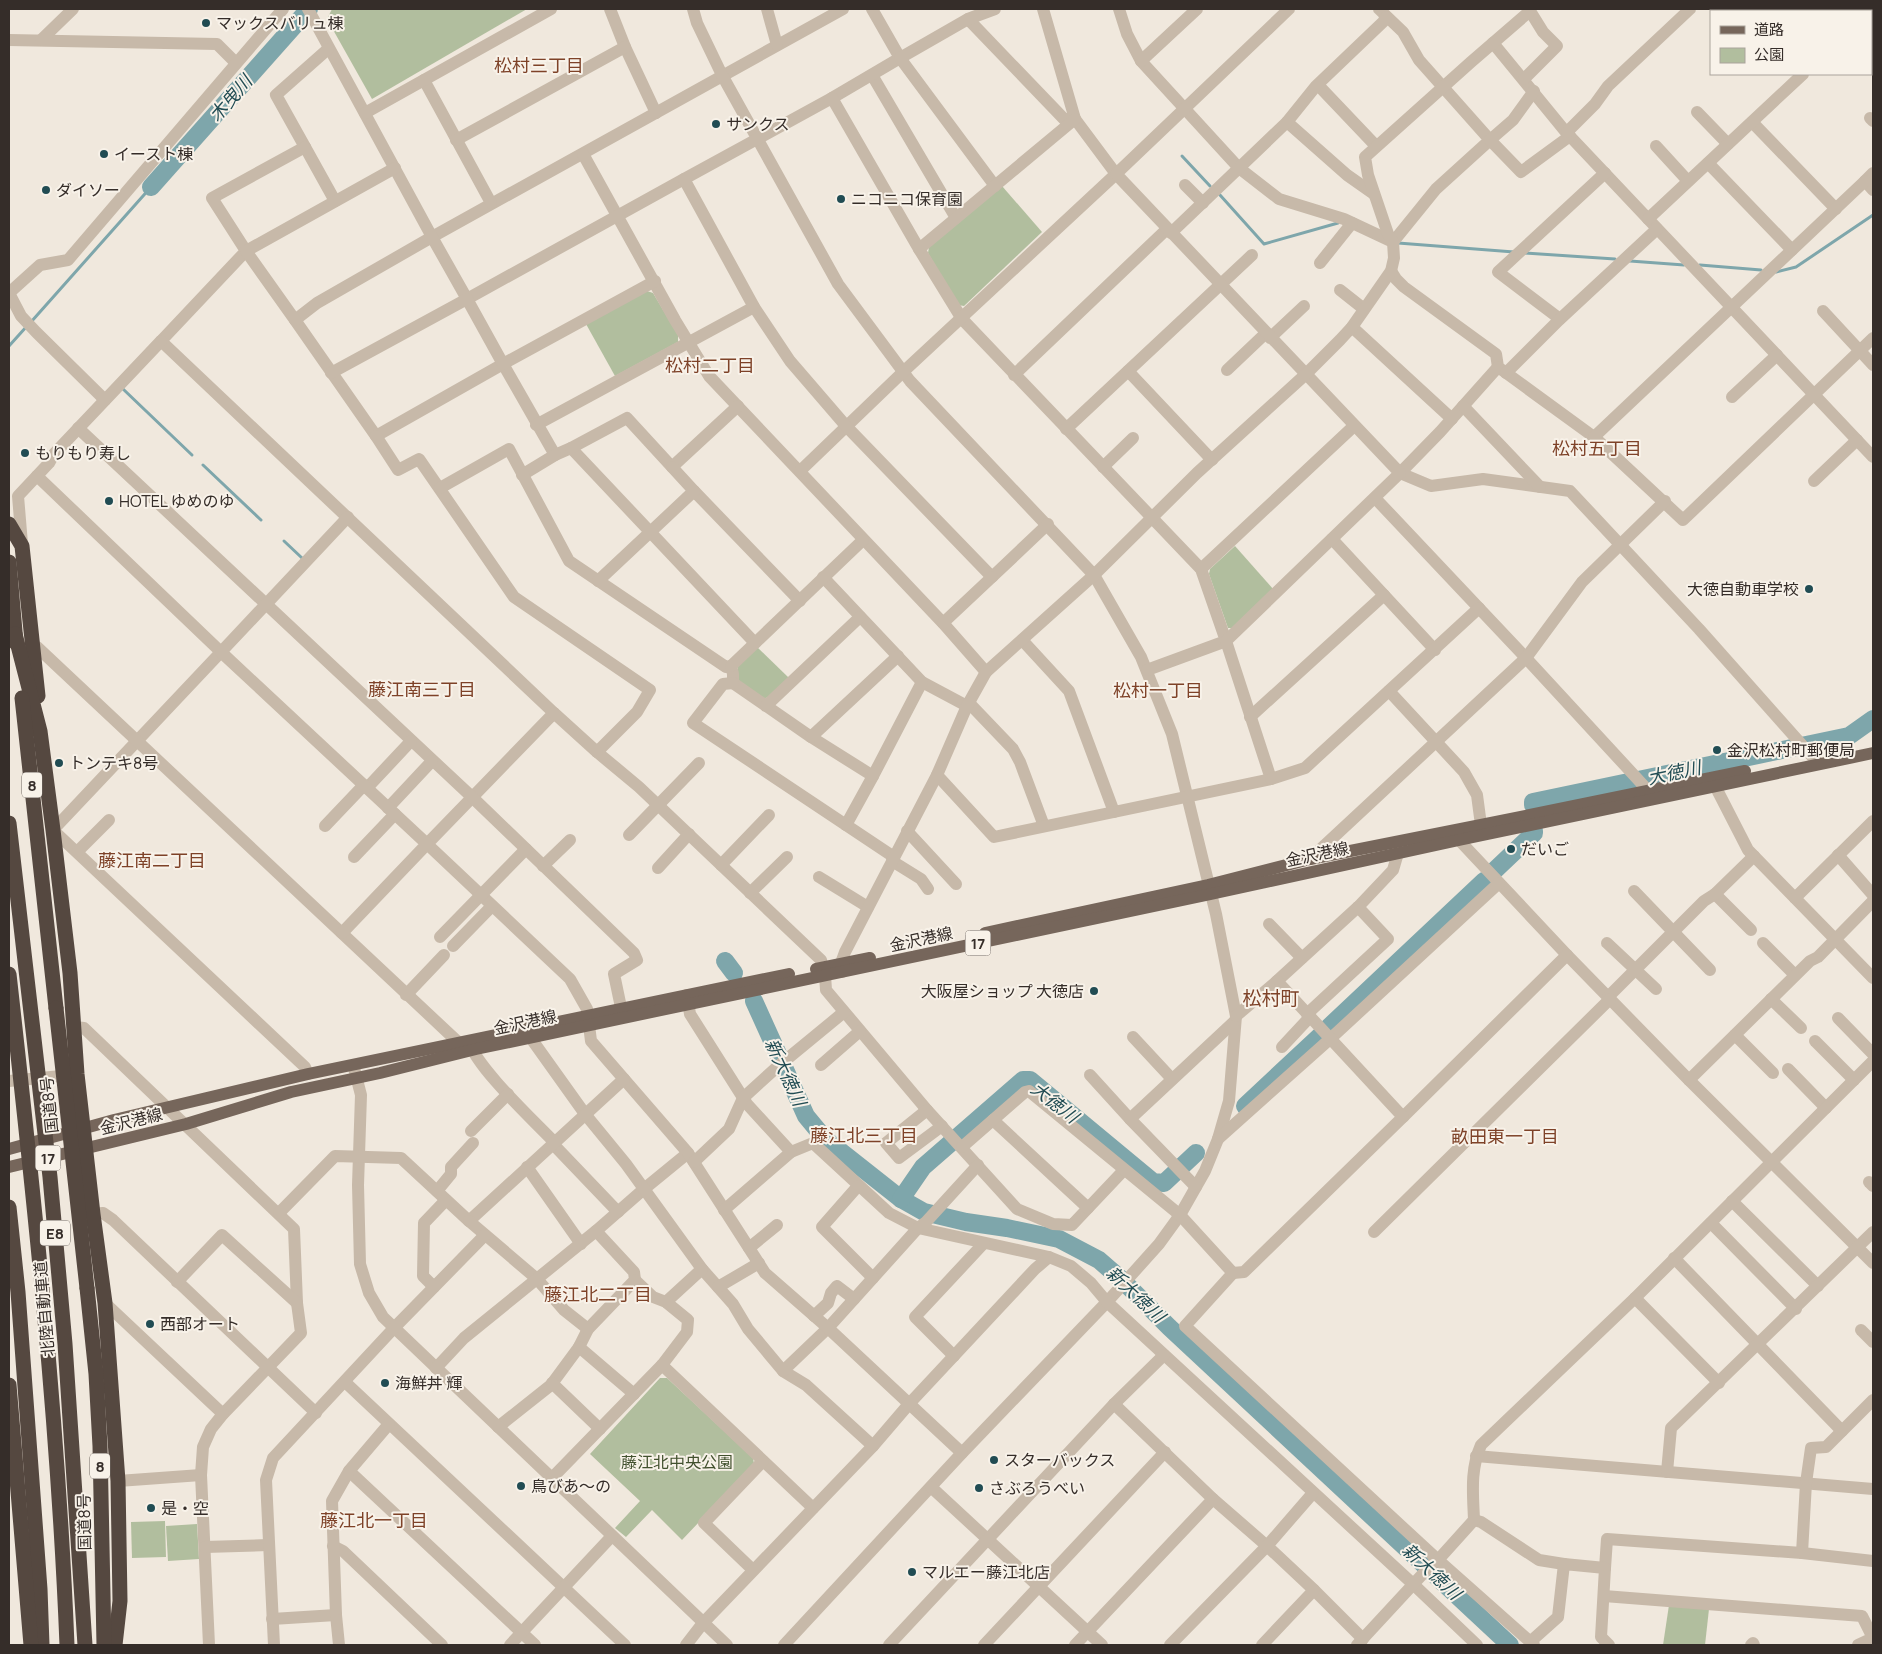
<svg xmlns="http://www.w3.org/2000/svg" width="1882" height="1654" viewBox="0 0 1882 1654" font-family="Manrope,'Noto Sans JP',sans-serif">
  <rect width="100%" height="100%" fill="#f0e8dd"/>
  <g fill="#b1be9e">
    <path d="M332,9H527L372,99L327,19Z"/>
    <path d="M1002,186L1042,232L964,306L958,305L928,253L929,247Z"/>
    <path d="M647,291L653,293L678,335V342L615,376L586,324Z"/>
    <path d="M1235,546L1273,589L1232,628H1228L1209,574L1210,569Z"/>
    <path d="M757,647L789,678L769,697L762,699L737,682L738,664Z"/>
    <path d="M660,1378H667L753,1458L754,1464L682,1540L652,1510L626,1537L615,1528L640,1501L590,1454Z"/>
    <path d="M165,1521L166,1557L132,1558L131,1522Z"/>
    <path d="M197,1524L199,1559L168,1561L166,1526Z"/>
    <path d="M1669,1605L1709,1609L1705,1645H1663Z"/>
  </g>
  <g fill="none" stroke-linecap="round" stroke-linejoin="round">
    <g stroke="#7ea6ab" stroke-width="3">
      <path d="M1182,156L1210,186"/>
      <path d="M1220,195L1264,244L1338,223"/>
      <path d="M1398,243L1514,252"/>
      <path d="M1525,253L1615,259"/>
      <path d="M1630,261L1684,265"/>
      <path d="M1700,265L1761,270"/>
      <path d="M1776,272L1796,267L1873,215"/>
      <path d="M31,322L151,187"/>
      <path d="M9,346L27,326"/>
      <path d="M123,389L192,455"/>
      <path d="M203,465L261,520"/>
      <path d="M284,541L302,558"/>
    </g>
    <g stroke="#7ea6ab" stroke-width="18">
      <path d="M151,187L309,9"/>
      <path d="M1533,805V802L1849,736L1873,719"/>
      <path d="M1494,871L1534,833V831"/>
      <path d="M725,961L734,973"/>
      <path d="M754,1001L806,1116L825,1139L901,1199L924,1212L966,1222L1007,1228L1059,1239L1099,1260L1122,1280L1169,1327L1510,1645"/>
      <path d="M1329,1027L1484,881"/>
      <path d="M1245,1106L1321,1035"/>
      <path d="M901,1199L923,1167L1023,1080H1030L1153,1182L1164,1183L1196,1153"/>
    </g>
    <g stroke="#c7b9a9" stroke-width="12">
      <path d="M308,9L432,237L843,9"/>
      <path d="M610,9L625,47L656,113"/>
      <path d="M693,9L697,23L722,75L838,284L910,381L1094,575L1141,657L1172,734L1216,914L1236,1016L1229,1101L1218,1139L1205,1171L1180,1215L1159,1244L1107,1302L962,1453L784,1645"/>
      <path d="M767,9L777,45"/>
      <path d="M1119,9L1127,34L1141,61L1239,168L1279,199L1344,219L1393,242L1436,189L1490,140L1419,60L1403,32L1379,9"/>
      <path d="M1871,12L1873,10"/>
      <path d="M968,19L1064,119H1075"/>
      <path d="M1871,35L1873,38"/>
      <path d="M9,40L217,44L236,63"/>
      <path d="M41,40L73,9"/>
      <path d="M1493,43L1565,131L1873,457"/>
      <path d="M328,49L276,95L305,147L212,198L246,251L161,341L554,713L427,844L570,979L587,1009L591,1041L688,1153L644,1189L596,1231L634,1272L635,1280L588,1329L579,1347L551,1385L498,1427"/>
      <path d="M1141,61L1197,9"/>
      <path d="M872,75L956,218"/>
      <path d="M1524,79L1557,46L1543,32L1530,11"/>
      <path d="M424,80L491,203"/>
      <path d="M1318,85L1376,146"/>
      <path d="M1534,91L1513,120L1490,140L1521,172L1570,136"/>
      <path d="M832,98L900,58L872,9"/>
      <path d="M1697,112L1728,144"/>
      <path d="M365,113L551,9"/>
      <path d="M1870,118L1873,121"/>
      <path d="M1287,122L1347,175L1374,194"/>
      <path d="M1752,122L1836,209"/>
      <path d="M1567,132L1595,104L1608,86L1690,9"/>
      <path d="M456,140L625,47"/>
      <path d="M1656,146L1688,181"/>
      <path d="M305,147L335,201"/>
      <path d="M583,154L675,320L709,376L943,623L986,672"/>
      <path d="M1708,163L1792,250"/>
      <path d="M1873,173L1865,181L1873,190"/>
      <path d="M684,179L467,299L432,237L317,303L295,320L376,436L503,364L555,455L571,448L755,643"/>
      <path d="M1185,185L1203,203"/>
      <path d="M995,186L900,58L968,19L995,9"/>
      <path d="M1648,219L1803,74"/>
      <path d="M1171,233L1287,122L1316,86L1383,22L1386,17"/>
      <path d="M919,249L962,319L1201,569L1226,641L1147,670"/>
      <path d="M1320,263L1352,223"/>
      <path d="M1391,271L1396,279L1404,287L1496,354L1498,367L1594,437L1683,520L1873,338"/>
      <path d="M1340,290L1364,309"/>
      <path d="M9,293L40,265L68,260L283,9"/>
      <path d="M9,293L21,316L36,332L105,400"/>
      <path d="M1823,311L1873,365"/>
      <path d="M1560,319L1498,272L1605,173"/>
      <path d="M295,320L246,251L395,168"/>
      <path d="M1352,327L1452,419"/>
      <path d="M1270,338L1304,306"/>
      <path d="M1498,367L1440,432L1400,473L1431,486L1483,479L1570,491L1699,629L1818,763"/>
      <path d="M1227,370L1266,333"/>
      <path d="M1128,371L1212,460"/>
      <path d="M331,373L467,299L503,364L655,281"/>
      <path d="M1506,373L1559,320L1657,229"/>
      <path d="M1014,375L1167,229"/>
      <path d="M1732,397L1777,355"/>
      <path d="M1463,406L1540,487"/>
      <path d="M536,425L754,307"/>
      <path d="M78,428L472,797L634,953L637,960L614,974L623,1017"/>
      <path d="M1066,429L1252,255"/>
      <path d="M376,436L398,470L419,459L514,597L650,690L637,712L597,752L639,787L821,960L825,975L826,990L927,1110L1017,1209L1053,1224L1072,1225L1124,1170"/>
      <path d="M1594,437L1865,181"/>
      <path d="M571,448L627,418L672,467L738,406"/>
      <path d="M1103,467L1133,438"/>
      <path d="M800,471L903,372L1116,174L1075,119L1043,9"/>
      <path d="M522,475L555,455"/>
      <path d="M37,476L221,652L53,830L305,1067L308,1074"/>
      <path d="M1814,481L1857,440"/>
      <path d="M440,488L509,449L569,561L726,667L731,666L733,674V683L811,737L873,776L846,825L894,857"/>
      <path d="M694,491L800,601"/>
      <path d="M1375,498L1526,658L1655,798"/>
      <path d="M1048,524L992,577L846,426L790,361L754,307L684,179L832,98L919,249L1075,119"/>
      <path d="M1332,539L1435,650"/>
      <path d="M22,544L18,496L49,463L54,454L161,341"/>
      <path d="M1201,569L1354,426"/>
      <path d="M823,577L922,682L967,706"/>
      <path d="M598,581L694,491L672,467"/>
      <path d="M943,623L992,577"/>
      <path d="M1023,641L1069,691L1114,812L1271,779L1226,641L1400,473L1116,174L1289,9"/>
      <path d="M33,647H37L459,1043"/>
      <path d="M731,666L863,540"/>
      <path d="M733,683L723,684L693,723L846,825"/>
      <path d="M1389,691L1464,772L1477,795L1481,825"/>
      <path d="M969,703L1013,749L1020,762L1044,826"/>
      <path d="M766,706L860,617"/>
      <path d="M554,713L597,752"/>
      <path d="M1250,717L1384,595"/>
      <path d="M811,737L898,656"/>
      <path d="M937,775L994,837L1114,812"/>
      <path d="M873,776L922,682"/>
      <path d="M1711,778L1748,850L1873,978"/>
      <path d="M1271,779L1305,768L1479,608"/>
      <path d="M367,788L411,741"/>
      <path d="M388,808L432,761"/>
      <path d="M325,826L364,785"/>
      <path d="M907,831L956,884"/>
      <path d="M1456,832L1459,840L1567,955L1689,1080L1873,1263"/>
      <path d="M629,835L699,763"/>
      <path d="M78,851L109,820"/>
      <path d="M1838,855L1873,895"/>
      <path d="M354,857L395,814"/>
      <path d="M1310,859L1526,658L1582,582L1665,501"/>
      <path d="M892,861L921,879L928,889"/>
      <path d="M721,865L769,815"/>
      <path d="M543,866L570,840"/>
      <path d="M658,868L689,834"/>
      <path d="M819,877L868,907"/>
      <path d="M1634,891L1710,970"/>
      <path d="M750,893L787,857"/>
      <path d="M1715,894L1751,930"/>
      <path d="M1795,898L1873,821"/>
      <path d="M1269,924L1302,958"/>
      <path d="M342,933L427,844L221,652L348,517"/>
      <path d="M440,937L526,849"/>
      <path d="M1607,943L1656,989"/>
      <path d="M1763,943L1795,975"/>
      <path d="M453,946L492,906"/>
      <path d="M842,972L841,963L845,952L937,775L967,706L986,672L1094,575L1197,473L1305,375L1340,340L1352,327L1391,271L1394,258L1393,242L1388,234L1368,175L1365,157L1471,62L1530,11V9"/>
      <path d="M1277,981L1358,907L1393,870L1398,853L1396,844"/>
      <path d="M406,995L444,955"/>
      <path d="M687,995L690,1014L747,1104L791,1152L813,1143L889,1213L918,1228L828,1328L783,1371L806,1385L873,1446"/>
      <path d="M1608,997L1704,901L1715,894L1754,856"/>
      <path d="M1771,999L1801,1028"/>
      <path d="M1307,1014L1388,939L1358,907"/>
      <path d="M1838,1018L1873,1054"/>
      <path d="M75,1027L84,1028L294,1229L297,1303L301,1333L223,1414L211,1429L203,1447L201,1475L209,1645"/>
      <path d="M529,1029L530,1037L585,1114L626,1164L702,1269L733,1304L748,1329L783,1371"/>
      <path d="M1735,1035L1773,1073"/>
      <path d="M1133,1037L1172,1079"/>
      <path d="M469,1041C475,1066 534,1121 554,1142"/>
      <path d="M1815,1041L1854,1080"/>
      <path d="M1282,1047L1310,1017"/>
      <path d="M821,1065L860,1031"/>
      <path d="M354,1068L361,1095L358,1185L360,1264L369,1293L383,1317L727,1645"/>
      <path d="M1788,1069L1826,1108"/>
      <path d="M1090,1075L1130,1119"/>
      <path d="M1689,1080L1810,961L1818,957L1873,901"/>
      <path d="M9,1081L72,1075"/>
      <path d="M927,1110L886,1143L899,1158L942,1126"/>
      <path d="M1403,1117L1567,955"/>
      <path d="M993,1120L1088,1208"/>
      <path d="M471,1131L508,1094"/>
      <path d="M1218,1139L1330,1039L1499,883"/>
      <path d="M552,1143L618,1212"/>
      <path d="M962,1147L1025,1092L1029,1091L1180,1215L1233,1273L1185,1326L1438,1560L1534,1645"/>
      <path d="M688,1153L765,1273L828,1328L962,1453"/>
      <path d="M694,1162L729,1129L743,1098L776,1068L844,1012"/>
      <path d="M978,1165L926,1222L918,1228L1049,1257"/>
      <path d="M527,1167L581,1244"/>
      <path d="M1869,1182L1873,1186"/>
      <path d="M858,1186L822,1227L873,1278"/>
      <path d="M1196,1187L1130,1119L1235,1021"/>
      <path d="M437,1191L451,1174V1167L473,1143"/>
      <path d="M1732,1201L1818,1286"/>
      <path d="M724,1210L791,1152"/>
      <path d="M279,1213L335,1156L401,1158L469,1221L624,1079"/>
      <path d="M93,1214L103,1213L113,1220L316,1413"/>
      <path d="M469,1221L537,1279L564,1310L588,1329"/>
      <path d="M1711,1223L1796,1309"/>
      <path d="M1374,1232L1610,999"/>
      <path d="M749,1248L777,1225"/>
      <path d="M1674,1258L1842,1431"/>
      <path d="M1233,1273L1244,1272L1403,1117L1277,981L1236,1016"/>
      <path d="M177,1282L222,1235L297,1303"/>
      <path d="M434,1287L423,1276L424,1223L446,1200"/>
      <path d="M718,1287L759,1263"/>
      <path d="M1635,1298L1719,1383"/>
      <path d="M666,1302L702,1269"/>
      <path d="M105,1303L223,1414"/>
      <path d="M814,1316L828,1303L831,1293L837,1286L854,1299"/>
      <path d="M1861,1330L1873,1342"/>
      <path d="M579,1347L634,1394"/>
      <path d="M954,1356L915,1317L984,1243"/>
      <path d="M662,1365L813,1508"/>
      <path d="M436,1368L464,1338L596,1231"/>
      <path d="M345,1382L625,1645"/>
      <path d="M552,1383L600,1429"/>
      <path d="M1476,1456L1873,1489"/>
      <path d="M349,1471L535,1645"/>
      <path d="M1667,1472L1671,1428L1873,1232"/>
      <path d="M552,1478L662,1365L687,1332L688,1320L666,1302L653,1297L635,1280"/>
      <path d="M118,1481L201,1475"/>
      <path d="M931,1487L1102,1645"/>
      <path d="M1474,1520L1481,1522L1539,1560L1564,1564"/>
      <path d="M333,1546L343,1551L442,1645"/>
      <path d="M205,1547L268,1545"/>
      <path d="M1802,1553L1806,1483L1811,1448L1826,1447L1873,1400"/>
      <path d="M1605,1568L1607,1539L1802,1553L1873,1561"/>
      <path d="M753,1570L704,1523L763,1461"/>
      <path d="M1314,1590L1363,1639"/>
      <path d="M1604,1596L1862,1616L1873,1638"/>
      <path d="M272,1619L336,1615"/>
      <path d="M1530,1642L1558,1617L1564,1564L1605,1568L1601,1637L1609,1645"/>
      <path d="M274,1645L266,1480L273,1458L394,1328L485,1235"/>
      <path d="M339,1645L336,1615L332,1501L349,1471L389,1424"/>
      <path d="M510,1645L612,1536"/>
      <path d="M686,1645L703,1623L873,1446L909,1404L1035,1269L1049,1257L1071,1266L1091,1283L1107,1302L1413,1584L1477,1645"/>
      <path d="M889,1645L1114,1404L1164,1355"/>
      <path d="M984,1645L1165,1452"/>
      <path d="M1075,1645L1213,1499L1114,1404"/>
      <path d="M1170,1645L1267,1546L1213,1499"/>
      <path d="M1262,1645L1314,1590L1267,1546L1313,1493"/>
      <path d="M1357,1645L1432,1564L1438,1560L1474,1520C1473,1493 1470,1470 1481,1445L1635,1298L1873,1061"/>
      <path d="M1751,1645L1753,1643L1754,1645"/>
      <path d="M1858,1645L1873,1638"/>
    </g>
    <g stroke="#76665b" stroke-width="12">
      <path d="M985,933L1208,885L1310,859L1481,825L1745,771"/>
      <path d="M816,969L870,958"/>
      <path d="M9,1149L114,1120L308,1074L789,974"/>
      <path d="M9,1167L186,1124L291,1092L380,1073L476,1049L1211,894L1459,840L1873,753"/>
    </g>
    <g stroke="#554840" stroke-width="15">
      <path d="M9,524L22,546L38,696"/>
      <path d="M9,562L16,643"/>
      <path d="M15,634L40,731L53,830L70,973L77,1074L93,1214L105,1303L118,1481L120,1601L115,1645"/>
      <path d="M22,698L56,1008"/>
      <path d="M9,1207L18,1292L40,1589L42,1645"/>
      <path d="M87,1288L96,1374L100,1446L104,1645"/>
      <path d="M9,1385L31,1645"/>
    </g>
    <g stroke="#554840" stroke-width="15">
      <path d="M9,823L50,1177L65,1344L85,1645"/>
      <path d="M9,974C34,1197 58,1420 67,1645"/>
      <path d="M56,1008L87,1288"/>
    </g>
  </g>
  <g fill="#214c53" stroke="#f8f2e9" stroke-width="2">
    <circle cx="206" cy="23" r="5"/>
    <circle cx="716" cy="124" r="5"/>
    <circle cx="104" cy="154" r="5"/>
    <circle cx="46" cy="190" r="5"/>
    <circle cx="841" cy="199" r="5"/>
    <circle cx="25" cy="453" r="5"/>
    <circle cx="109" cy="501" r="5"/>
    <circle cx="1809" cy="589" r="5"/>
    <circle cx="1717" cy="750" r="5"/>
    <circle cx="59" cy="763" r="5"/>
    <circle cx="1511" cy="849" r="5"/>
    <circle cx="1094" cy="991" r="5"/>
    <circle cx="150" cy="1324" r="5"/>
    <circle cx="385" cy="1383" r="5"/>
    <circle cx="994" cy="1460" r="5"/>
    <circle cx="521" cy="1486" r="5"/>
    <circle cx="979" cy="1488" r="5"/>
    <circle cx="151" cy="1508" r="5"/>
    <circle cx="912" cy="1572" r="5"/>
  </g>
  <g text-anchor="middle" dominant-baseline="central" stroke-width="4" stroke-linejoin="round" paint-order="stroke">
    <g fill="#f8f2e9" stroke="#706863" stroke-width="1">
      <rect x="22" y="772.5" width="20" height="25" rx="4"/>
      <rect x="965.5" y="930.5" width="25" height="25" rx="4"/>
      <rect x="35.5" y="1145.5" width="25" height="25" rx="4"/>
      <rect x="40" y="1220.5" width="30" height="25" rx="4"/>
      <rect x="90" y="1453.5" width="20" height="25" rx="4"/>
    </g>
    <g font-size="15" font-weight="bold" fill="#352d29">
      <text x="32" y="785">8</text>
      <text x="978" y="943">17</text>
      <text x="48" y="1158">17</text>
      <text x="55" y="1233">E8</text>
      <text x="100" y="1466">8</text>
    </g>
    <g font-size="16" fill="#352d29" stroke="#f8f2e9" text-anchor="start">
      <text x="216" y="23">マックスバリュ棟</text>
      <text x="726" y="124">サンクス</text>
      <text x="114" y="154">イースト棟</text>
      <text x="56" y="190">ダイソー</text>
      <text x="851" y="199">ニコニコ保育園</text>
      <text x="35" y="453">もりもり寿し</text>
      <text x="119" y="501">HOTEL ゆめのゆ</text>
      <text x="1799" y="589" text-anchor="end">大徳自動車学校</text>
      <text x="1727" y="750">金沢松村町郵便局</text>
      <text x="69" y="763">トンテキ8号</text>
      <text x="1521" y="849">だいご</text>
      <text x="1084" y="991" text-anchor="end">大阪屋ショップ 大徳店</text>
      <text x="160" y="1324">西部オート</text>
      <text x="395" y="1383">海鮮丼 輝</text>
      <text x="1004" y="1460">スターバックス</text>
      <text x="531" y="1486">鳥びあ〜の</text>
      <text x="989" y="1488">さぶろうべい</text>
      <text x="161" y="1508">是・空</text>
      <text x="922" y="1572">マルエー藤江北店</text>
    </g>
    <g font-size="16" fill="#352d29" stroke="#f8f2e9">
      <text transform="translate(1317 854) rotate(-12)">金沢港線</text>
      <text transform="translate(921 939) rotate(-12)">金沢港線</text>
      <text transform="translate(525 1022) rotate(-12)">金沢港線</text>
      <text transform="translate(49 1105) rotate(-96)">国道8号</text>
      <text transform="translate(131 1121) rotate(-14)">金沢港線</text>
      <text transform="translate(44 1309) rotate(-95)">北陸自動車道</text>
      <text transform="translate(84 1522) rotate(-91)">国道8号</text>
    </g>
    <g font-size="16" fill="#42512e" stroke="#f8f2e9">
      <text x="677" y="1462">藤江北中央公園</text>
    </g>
    <g font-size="18" fill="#7e4228" stroke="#f8f2e9">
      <text x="539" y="65">松村三丁目</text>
      <text x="710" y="365">松村二丁目</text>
      <text x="1597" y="448">松村五丁目</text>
      <text x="422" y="689">藤江南三丁目</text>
      <text x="1158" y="690">松村一丁目</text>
      <text x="152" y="860">藤江南二丁目</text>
      <text x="864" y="1135">藤江北三丁目</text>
      <text x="1505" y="1136">畝田東一丁目</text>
      <text x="598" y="1294">藤江北二丁目</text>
      <text x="374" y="1520">藤江北一丁目</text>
    </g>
    <g font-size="18" font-style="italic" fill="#214c53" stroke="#f8f2e9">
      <text transform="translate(230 98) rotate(-49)">木曳川</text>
      <text transform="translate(1674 772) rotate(-12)">大徳川</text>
      <text transform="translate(786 1072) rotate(65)">新大徳川</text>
      <text transform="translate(1055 1102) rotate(38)">大徳川</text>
      <text transform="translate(1136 1294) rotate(43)">新大徳川</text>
      <text transform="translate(1432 1571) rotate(43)">新大徳川</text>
    </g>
    <g font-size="19" fill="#7e4228" stroke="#f8f2e9">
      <text x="1271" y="998">松村町</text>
    </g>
  </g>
  <rect width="1882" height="1654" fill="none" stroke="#352d29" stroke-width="20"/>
  <rect x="1710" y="10" width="162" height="65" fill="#f8f2e9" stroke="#aaa39c"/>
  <rect x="1720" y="26" width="25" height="8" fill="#76665b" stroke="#aaa39c"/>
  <text x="1754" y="35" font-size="15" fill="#352d29">道路</text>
  <rect x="1720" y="48" width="25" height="15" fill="#b1be9e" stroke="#aaa39c"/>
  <text x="1754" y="60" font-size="15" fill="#352d29">公園</text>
</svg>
